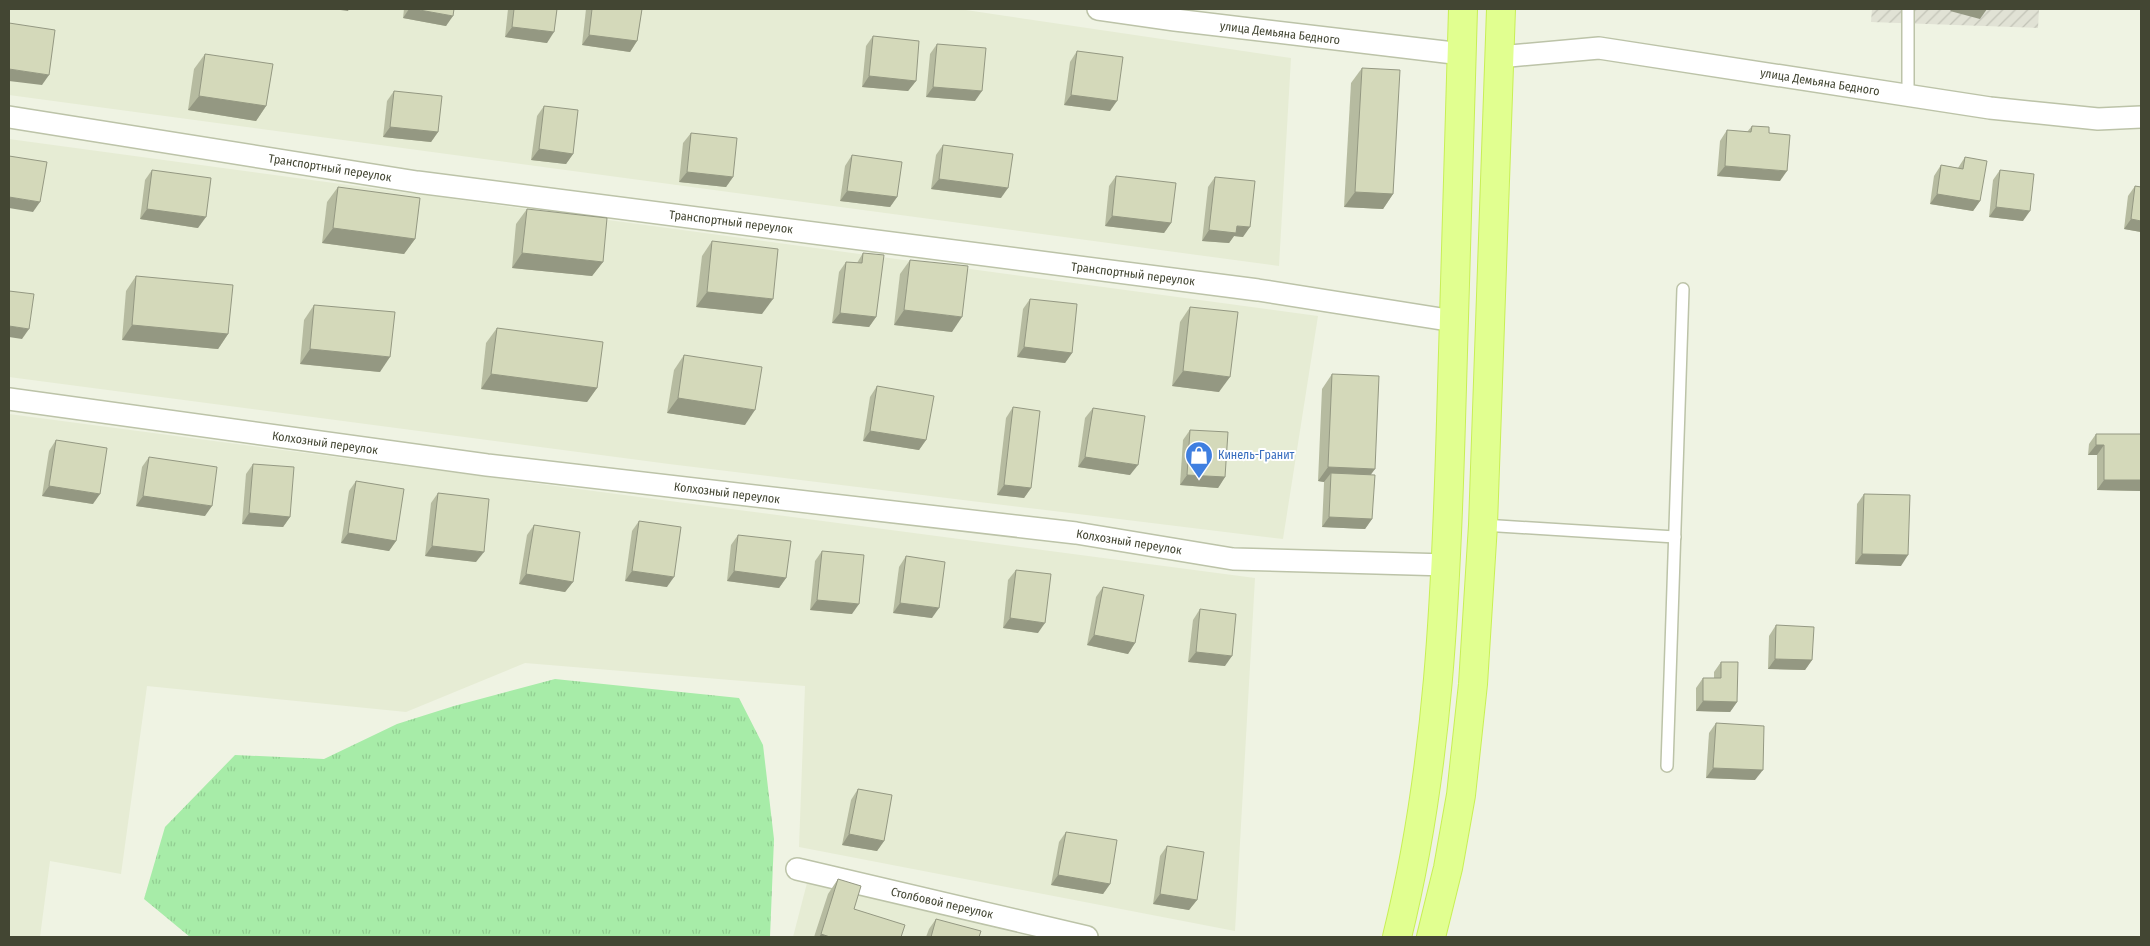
<svg xmlns="http://www.w3.org/2000/svg" width="2150" height="946" viewBox="0 0 2150 946" font-family="'Fira Sans Condensed',sans-serif">
  <defs>
    <pattern id="industrial-furrows" width="10" height="10" patternUnits="userSpaceOnUse" patternTransform="scale(1.25)"><rect width="10" height="10" fill="#e1e2d5"/><path d="M-1 1l2-2M0 10L10 0M9 11l2-2" fill="none" stroke="#c2c3b7"/></pattern>
    <pattern id="grass-tufts" width="24" height="20" patternUnits="userSpaceOnUse" patternTransform="scale(1.25)"><rect width="24" height="20" fill="#a7eca8"/><path d="M3 7l-1-3M5 7V3M7 7l1-3M15 17l-1-3M17 17v-4M19 17l1-3" fill="none" stroke="#91cc91"/></pattern>
  </defs>
  <rect width="100%" height="100%" fill="#eff3e3"/>
  <g fill="#e6ecd4">
    <path d="M9,9H959L1291,58L1279,266L9,95Z"/>
    <path d="M9,139L1318,316L1283,539L669,464L9,377Z"/>
    <path d="M9,414L1255,578L1235,931L799,847L805,686L525,663L406,712L147,686L121,874L50,861L40,937H9Z"/>
    <path d="M807,883L1033,937H793Z"/>
  </g>
  <path fill="url(#industrial-furrows)" d="M1872,9H2039L2038,28L1871,22Z"/>
  <path fill="url(#grass-tufts)" d="M555,679L739,698L763,745L774,839L770,937H190L144,899L165,827L235,755L324,759L397,724L454,706Z"/>
  <g fill="none" stroke-linecap="round" stroke-linejoin="round">
    <g stroke="#bcc3a8" stroke-width="14">
      <g id="lane">
        <path d="M1908,95V9"/>
        <path d="M1483,525L1675,537"/>
        <path d="M1667,766L1683,289"/>
      </g>
    </g>
    <g stroke="#bcc3a8" stroke-width="24">
      <g id="street">
        <path d="M1098,9L1175,20L1462,54"/>
        <path d="M1499,57L1599,48L1990,108L2098,119L2141,117"/>
        <path d="M9,117L417,182L1258,290L1454,321"/>
        <path d="M9,399L487,465L1076,533L1233,559L1447,565"/>
        <path d="M797,869L1087,937"/>
      </g>
    </g>
    <g stroke="#c8ef56" stroke-width="30">
      <g id="primary">
        <path d="M1397,937C1439,768 1446,594 1451,421C1455,284 1459,146 1463,9"/>
        <path d="M1431,937L1448,868L1461,795L1473,684L1483,525L1501,9"/>
      </g>
    </g>
    <use href="#lane" stroke="#fff" stroke-width="11"/>
    <use href="#street" stroke="#fff" stroke-width="21"/>
    <use href="#primary" stroke="#e1ff90" stroke-width="28"/>
  </g>
  <g fill="#b6bba0">
    <path d="M404,9H454L446,26L403,18Z"/>
    <path d="M508,9H557L547,43L505,37Z"/>
    <path d="M586,9H642L637,41L630,52L582,45Z"/>
    <path d="M873,36L916,81L908,91L862,87L866,46Z"/>
    <path d="M937,44L975,101L926,97L930,54Z"/>
    <path d="M1077,51L1110,111L1064,105L1070,62Z"/>
    <path d="M205,54L266,106L256,121L188,110L194,69Z"/>
    <path d="M1362,68L1393,194L1383,209L1344,207L1351,83Z"/>
    <path d="M394,91L438,132L431,142L383,137L387,101Z"/>
    <path d="M544,106L573,154L566,164L531,160L537,116Z"/>
    <path d="M1752,126L1769,133L1780,181L1717,176L1720,141L1727,130L1747,132Z"/>
    <path d="M691,133L733,177L726,187L679,182L683,143Z"/>
    <path d="M943,145L1001,198L931,189L936,155Z"/>
    <path d="M852,155L897,197L890,207L840,201L845,166Z"/>
    <path d="M1965,157L1980,201L1973,211L1930,204L1934,176L1941,165L1958,168Z"/>
    <path d="M152,170L198,228L140,219L145,180Z"/>
    <path d="M2000,170L2023,221L1989,217L1993,180Z"/>
    <path d="M1116,176L1171,223L1164,233L1105,226L1109,186Z"/>
    <path d="M1215,177L1243,237L1234,236L1229,243L1202,241L1208,187Z"/>
    <path d="M2135,186L2141,187V232L2124,229L2128,196Z"/>
    <path d="M338,187L415,239L404,254L322,243L327,202Z"/>
    <path d="M527,209L603,262L592,276L512,268L516,224Z"/>
    <path d="M712,241L762,314L696,307L702,256Z"/>
    <path d="M863,253L876,317L869,327L832,323L839,272L846,262L857,263Z"/>
    <path d="M910,260L952,332L894,325L900,274Z"/>
    <path d="M136,276L228,334L218,349L122,340L126,291Z"/>
    <path d="M1030,299L1072,353L1065,363L1017,357L1023,309Z"/>
    <path d="M314,305L380,372L300,364L304,320Z"/>
    <path d="M1190,307L1219,392L1172,386L1180,322Z"/>
    <path d="M497,328L597,388L587,402L481,389L486,343Z"/>
    <path d="M684,355L745,425L667,413L674,370Z"/>
    <path d="M1332,374L1370,475L1372,519L1365,529L1322,527L1324,483V482L1318,481L1322,389Z"/>
    <path d="M877,386L926,440L919,450L863,441L870,397Z"/>
    <path d="M1013,407L1031,488L1024,498L997,495L1006,418Z"/>
    <path d="M1093,408L1130,475L1078,467L1085,418Z"/>
    <path d="M1190,430L1225,477L1218,488L1180,485L1183,440Z"/>
    <path d="M2096,434H2141V491L2097,490V455H2088L2089,444Z"/>
    <path d="M56,440L93,504L42,496L49,451Z"/>
    <path d="M149,457L205,516L136,506L142,467Z"/>
    <path d="M253,464L290,517L283,527L242,524L246,474Z"/>
    <path d="M356,481L396,541L389,551L341,543L349,491Z"/>
    <path d="M438,493L476,562L425,556L431,503Z"/>
    <path d="M1864,494L1901,566L1855,564L1857,504Z"/>
    <path d="M639,521L667,587L625,581L632,531Z"/>
    <path d="M534,525L573,582L565,592L519,584L527,535Z"/>
    <path d="M738,535L786,578L779,588L727,581L731,545Z"/>
    <path d="M822,551L852,614L810,610L815,561Z"/>
    <path d="M906,556L932,618L893,613L899,567Z"/>
    <path d="M1016,570L1038,633L1003,628L1008,580Z"/>
    <path d="M1103,587L1135,643L1128,654L1087,645L1096,597Z"/>
    <path d="M1200,609L1225,666L1188,662L1193,620Z"/>
    <path d="M1776,625L1812,660L1805,670L1768,669L1769,636Z"/>
    <path d="M1721,662L1737,702L1730,712L1696,711V688L1703,678H1714V672Z"/>
    <path d="M1716,723L1755,780L1706,778L1709,733Z"/>
    <path d="M858,789L884,841L877,851L842,845L851,800Z"/>
    <path d="M1066,832L1110,884L1103,894L1051,885L1059,842Z"/>
    <path d="M1167,846L1197,900L1189,910L1153,904L1160,856Z"/>
    <path d="M838,879L854,909L901,937H814L828,894Z"/>
    <path d="M936,919L979,937H926L929,929Z"/>
  </g>
  <g fill="#949882">
    <path d="M333,9H349L348,11Z"/>
    <path d="M409,9H414L453,16L446,26L403,18Z"/>
    <path d="M1952,9H1987L1980,19L1950,11Z"/>
    <path d="M512,27L554,32L547,43L505,37Z"/>
    <path d="M589,35L637,41L630,52L582,45Z"/>
    <path d="M9,69L49,75L42,85L9,81Z"/>
    <path d="M869,76L916,81L908,91L862,87Z"/>
    <path d="M933,87L982,91L975,101L926,97Z"/>
    <path d="M1071,95L1117,101L1110,111L1064,105Z"/>
    <path d="M199,96L266,106L256,121L188,110Z"/>
    <path d="M390,127L438,132L431,142L383,137Z"/>
    <path d="M539,149L573,154L566,164L531,160Z"/>
    <path d="M1725,166L1787,171L1780,181L1717,176Z"/>
    <path d="M687,172L733,177L726,187L679,182Z"/>
    <path d="M939,179L1008,188L1001,198L931,189Z"/>
    <path d="M847,191L897,197L890,207L840,201Z"/>
    <path d="M1355,192L1393,194L1383,209L1344,207Z"/>
    <path d="M1937,194L1980,201L1973,211L1930,204Z"/>
    <path d="M9,197L40,202L33,212L9,208Z"/>
    <path d="M1996,207L2030,211L2023,221L1989,217Z"/>
    <path d="M147,209L206,217L198,228L140,219Z"/>
    <path d="M1112,216L1171,223L1164,233L1105,226Z"/>
    <path d="M2131,219L2141,221V232L2124,229Z"/>
    <path d="M1237,226L1250,227L1243,237L1234,236L1229,243L1202,241L1209,230Z"/>
    <path d="M333,228L415,239L404,254L322,243Z"/>
    <path d="M522,253L603,262L592,276L512,268Z"/>
    <path d="M707,292L773,299L762,314L696,307Z"/>
    <path d="M904,310L962,317L952,332L894,325Z"/>
    <path d="M840,313L876,317L869,327L832,323Z"/>
    <path d="M132,325L228,334L218,349L122,340Z"/>
    <path d="M9,326L29,329L22,339L9,337Z"/>
    <path d="M1024,347L1072,353L1065,363L1017,357Z"/>
    <path d="M310,349L390,357L380,372L300,364Z"/>
    <path d="M1183,371L1230,377L1219,392L1172,386Z"/>
    <path d="M491,374L597,388L587,402L481,389Z"/>
    <path d="M678,398L755,410L745,425L667,413Z"/>
    <path d="M870,431L926,440L919,450L863,441Z"/>
    <path d="M2096,445H2104L2097,455H2088Z"/>
    <path d="M1085,457L1138,465L1130,475L1078,467Z"/>
    <path d="M1328,467L1375,469L1364,484L1331,473L1324,482L1318,481Z"/>
    <path d="M1187,475L1225,477L1218,488L1180,485Z"/>
    <path d="M2104,480H2141V491L2097,490Z"/>
    <path d="M1004,485L1031,488L1024,498L997,495Z"/>
    <path d="M49,486L100,494L93,504L42,496Z"/>
    <path d="M143,496L212,506L205,516L136,506Z"/>
    <path d="M249,513L290,517L283,527L242,524Z"/>
    <path d="M1329,517L1372,519L1365,529L1322,527Z"/>
    <path d="M348,533L396,541L389,551L341,543Z"/>
    <path d="M432,546L484,552L476,562L425,556Z"/>
    <path d="M1862,554L1908,555L1901,566L1855,564Z"/>
    <path d="M632,571L674,577L667,587L625,581Z"/>
    <path d="M734,571L786,578L779,588L727,581Z"/>
    <path d="M526,574L573,582L565,592L519,584Z"/>
    <path d="M817,600L859,604L852,614L810,610Z"/>
    <path d="M900,603L939,608L932,618L893,613Z"/>
    <path d="M1010,618L1045,623L1038,633L1003,628Z"/>
    <path d="M1094,635L1135,643L1128,654L1087,645Z"/>
    <path d="M1196,652L1232,656L1225,666L1188,662Z"/>
    <path d="M1775,659L1812,660L1805,670L1768,669Z"/>
    <path d="M1703,701L1737,702L1730,712L1696,711Z"/>
    <path d="M1713,768L1763,770L1755,780L1706,778Z"/>
    <path d="M849,834L884,841L877,851L842,845Z"/>
    <path d="M1058,875L1110,884L1103,894L1051,885Z"/>
    <path d="M1160,894L1197,900L1189,910L1153,904Z"/>
    <path d="M821,934L830,937H819Z"/>
  </g>
  <g fill="#d4d9ba" stroke="#949882">
    <path d="M414,9H454L453,16Z"/>
    <path d="M514,9H557L554,32L512,27Z"/>
    <path d="M592,9H642L637,41L589,35Z"/>
    <path d="M9,23L55,30L49,75L9,69Z"/>
    <path d="M873,36L919,41L916,81L869,76Z"/>
    <path d="M937,44L986,48L982,91L933,87Z"/>
    <path d="M1077,51L1123,57L1117,101L1071,95Z"/>
    <path d="M205,54L273,64L266,106L199,96Z"/>
    <path d="M1362,68L1400,70L1393,194L1355,192Z"/>
    <path d="M394,91L442,96L438,132L390,127Z"/>
    <path d="M544,106L578,110L573,154L539,149Z"/>
    <path d="M1752,126L1769,127V133L1790,135L1787,171L1725,166L1727,130L1751,132Z"/>
    <path d="M691,133L737,138L733,177L687,172Z"/>
    <path d="M943,145L1013,154L1008,188L939,179Z"/>
    <path d="M852,155L902,162L897,197L847,191Z"/>
    <path d="M9,156L47,162L40,202L9,197Z"/>
    <path d="M1965,157L1987,161L1980,201L1937,194L1941,165L1963,169Z"/>
    <path d="M152,170L211,178L206,217L147,209Z"/>
    <path d="M2000,170L2034,174L2030,211L1996,207Z"/>
    <path d="M1116,176L1176,183L1171,223L1112,216Z"/>
    <path d="M1215,177L1255,181L1250,227L1237,226L1236,233L1209,230Z"/>
    <path d="M2135,186L2141,187V221L2131,219Z"/>
    <path d="M338,187L420,198L415,239L333,228Z"/>
    <path d="M527,209L607,218L603,262L522,253Z"/>
    <path d="M712,241L778,249L773,299L707,292Z"/>
    <path d="M863,253L884,255L876,317L840,313L846,262L862,263Z"/>
    <path d="M910,260L968,266L962,317L904,310Z"/>
    <path d="M136,276L233,285L228,334L132,325Z"/>
    <path d="M9,291L34,294L29,329L9,326Z"/>
    <path d="M1030,299L1077,304L1072,353L1024,347Z"/>
    <path d="M314,305L395,312L390,357L310,349Z"/>
    <path d="M1190,307L1238,312L1230,377L1183,371Z"/>
    <path d="M497,328L603,342L597,388L491,374Z"/>
    <path d="M684,355L762,367L755,410L678,398Z"/>
    <path d="M1332,374L1379,376L1375,469L1328,467Z"/>
    <path d="M877,386L934,396L926,440L870,431Z"/>
    <path d="M1013,407L1040,411L1031,488L1004,485Z"/>
    <path d="M1093,408L1145,416L1138,465L1085,457Z"/>
    <path d="M1190,430L1228,432L1225,477L1187,475Z"/>
    <path d="M2096,434H2141V480H2104V445H2096Z"/>
    <path d="M56,440L107,448L100,494L49,486Z"/>
    <path d="M149,457L217,467L212,506L143,496Z"/>
    <path d="M253,464L294,467L290,517L249,513Z"/>
    <path d="M1331,473L1375,475L1372,519L1329,517Z"/>
    <path d="M356,481L404,489L396,541L348,533Z"/>
    <path d="M438,493L489,499L484,552L432,546Z"/>
    <path d="M1864,494L1910,495L1908,555L1862,554Z"/>
    <path d="M639,521L681,527L674,577L632,571Z"/>
    <path d="M534,525L580,532L573,582L526,574Z"/>
    <path d="M738,535L791,541L786,578L734,571Z"/>
    <path d="M822,551L864,555L859,604L817,600Z"/>
    <path d="M906,556L945,562L939,608L900,603Z"/>
    <path d="M1016,570L1051,574L1045,623L1010,618Z"/>
    <path d="M1103,587L1144,595L1135,643L1094,635Z"/>
    <path d="M1200,609L1236,614L1232,656L1196,652Z"/>
    <path d="M1776,625L1814,627L1812,660L1775,659Z"/>
    <path d="M1721,662H1738L1737,702L1703,701V678H1721Z"/>
    <path d="M1716,723L1764,726L1763,770L1713,768Z"/>
    <path d="M858,789L892,795L884,841L849,834Z"/>
    <path d="M1066,832L1117,840L1110,884L1058,875Z"/>
    <path d="M1167,846L1204,852L1197,900L1160,894Z"/>
    <path d="M838,879L861,886L854,909L905,925L901,937H830L821,934Z"/>
    <path d="M936,919L981,931L979,937H931Z"/>
  </g>
  <defs>
    <g id="shop-pin" transform="scale(1.4375)"><path d="M0 17L-7.5 6A9.5 9.5 0 1 1 7.5 6Z" fill="#3f7fe0" stroke="#fff"/><path d="M-5-2.5h2.3a2.7 3.5 0 0 1 5.4 0H5L5.5 6h-11ZM-1.5-2.5h3a1.5 2.3 0 0 0-3 0Z" fill="#fff"/></g>
  </defs>
  <g fill-rule="evenodd">
    <use href="#shop-pin" x="1199" y="455"/>
  </g>
  <g text-anchor="middle" dominant-baseline="central" stroke-width="4" stroke-linejoin="round" paint-order="stroke">
    <g font-size="12" fill="#434633" stroke="#fff">
      <text transform="translate(1280 33) rotate(7)">улица Демьяна Бедного</text>
      <text transform="translate(1820 82) rotate(9)">улица Демьяна Бедного</text>
      <text transform="translate(330 168) rotate(9)">Транспортный переулок</text>
      <text transform="translate(731 222) rotate(7)">Транспортный переулок</text>
      <text transform="translate(1133 274) rotate(7)">Транспортный переулок</text>
      <text transform="translate(325 443) rotate(8)">Колхозный переулок</text>
      <text transform="translate(727 493) rotate(7)">Колхозный переулок</text>
      <text transform="translate(1129 542) rotate(9)">Колхозный переулок</text>
      <text transform="translate(942 903) rotate(13)">Столбовой переулок</text>
    </g>
    <g font-size="12" fill="#366cbe" stroke="#fff" text-anchor="start">
      <text x="1218" y="455">Кинель-Гранит</text>
    </g>
  </g>
  <rect width="2150" height="946" fill="none" stroke="#434633" stroke-width="20"/>
</svg>
